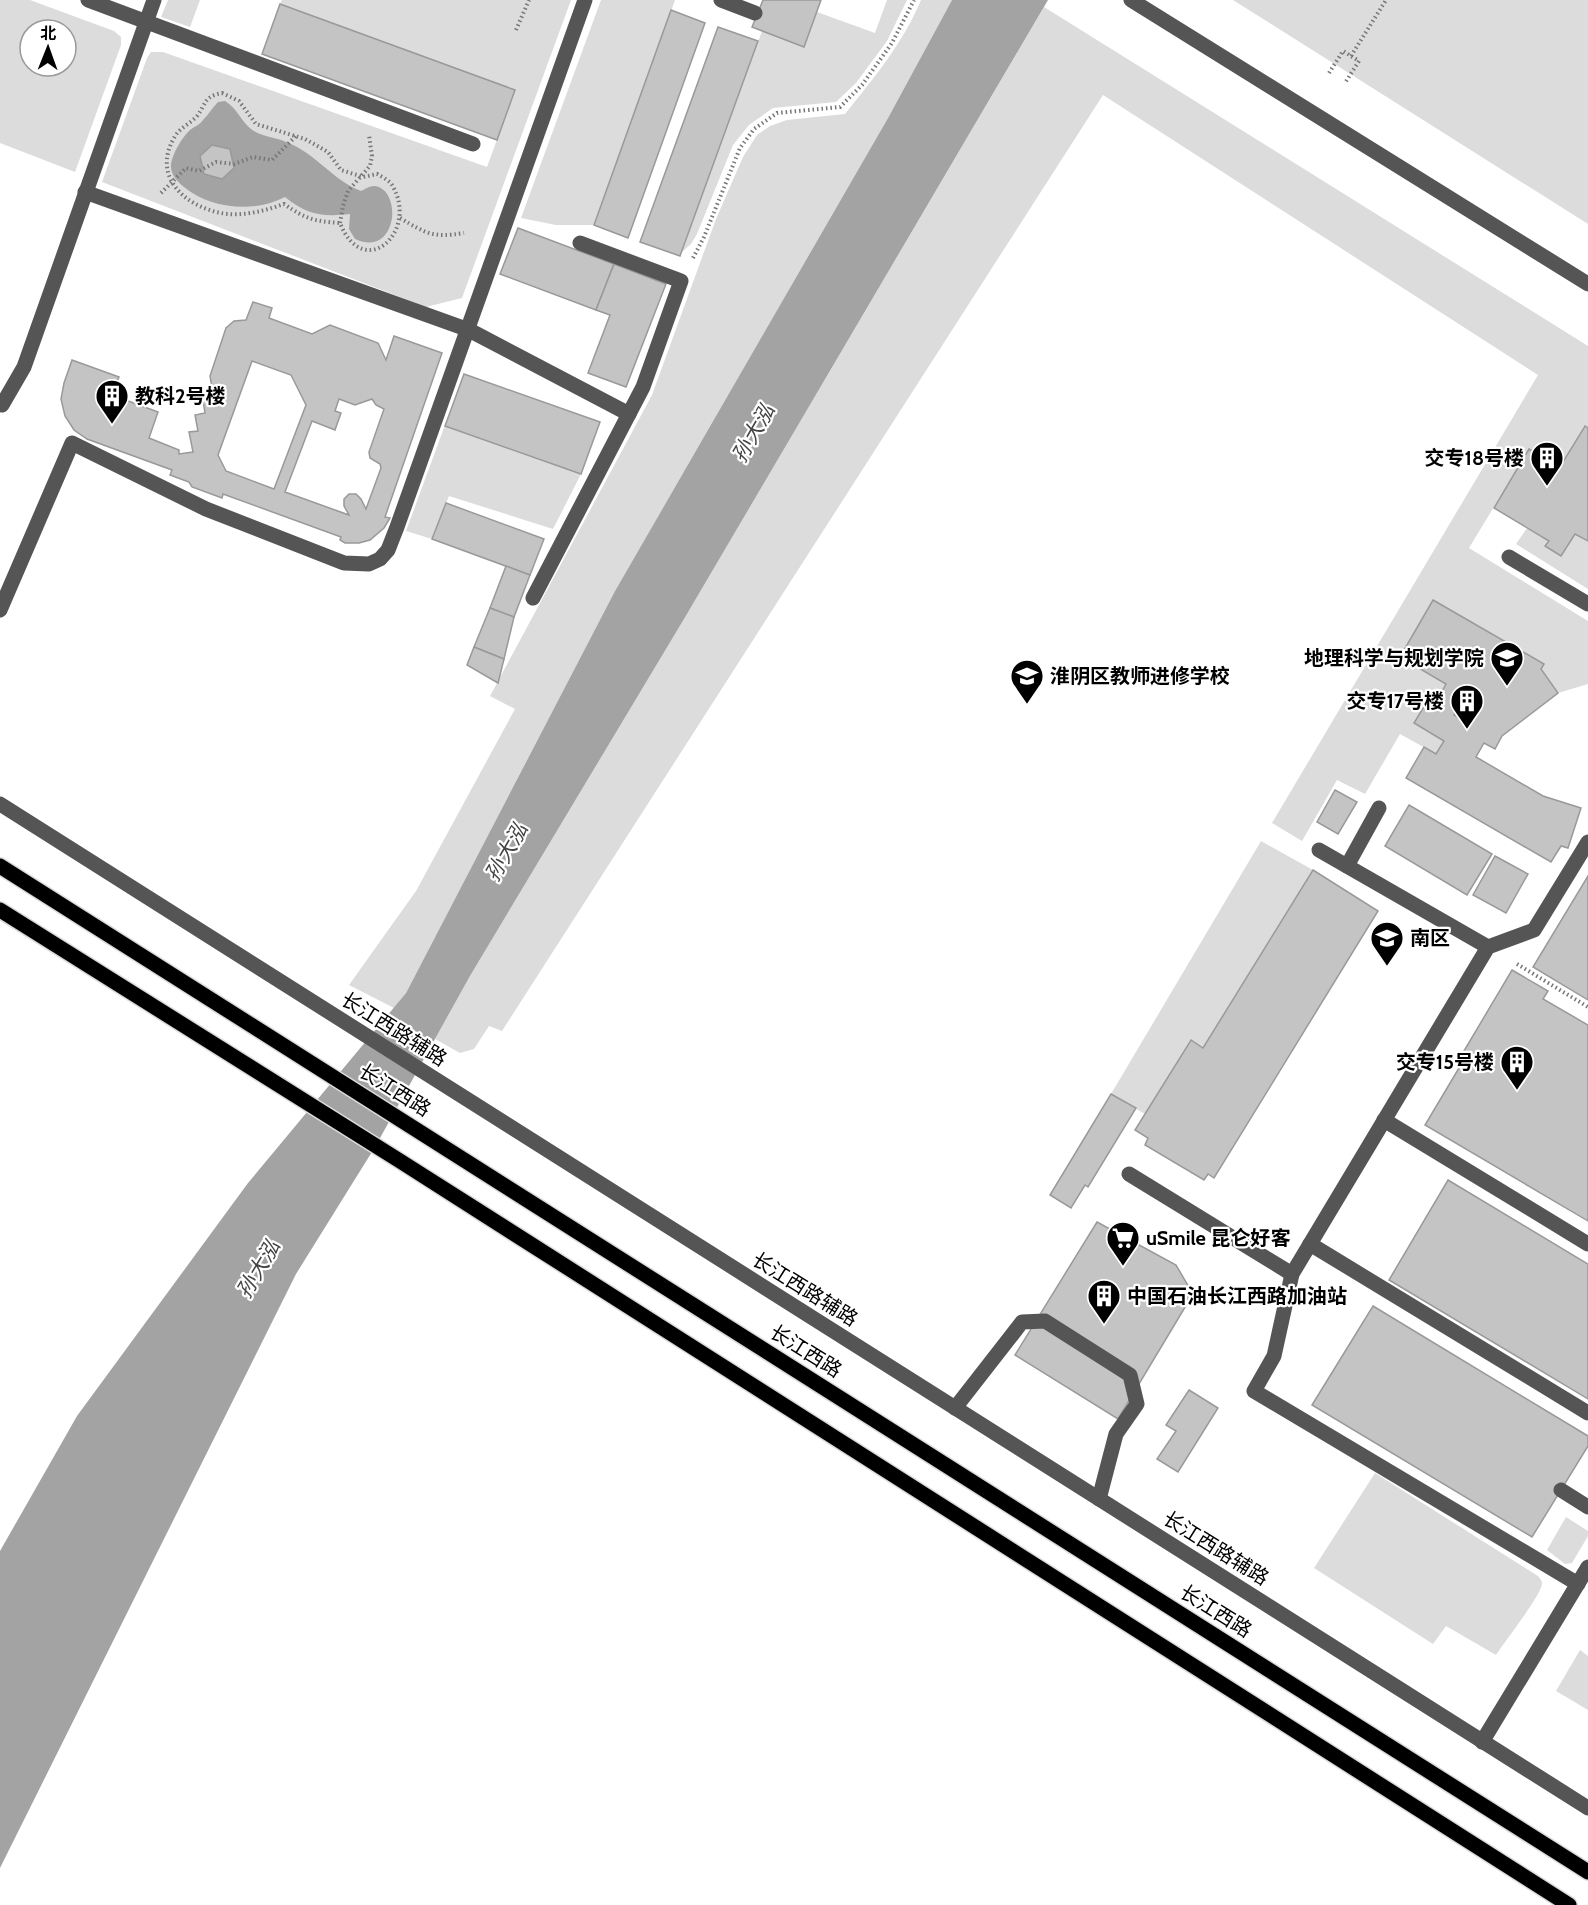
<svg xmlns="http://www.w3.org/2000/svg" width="1588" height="1905" viewBox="0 0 1588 1905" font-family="Cabin,'Noto Sans SC',sans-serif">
  <rect width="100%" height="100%" fill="#fff"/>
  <g fill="#dcdcdc" fill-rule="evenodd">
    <path d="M0,0H30L114,31L121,37V45L75,172L0,143ZM30,30H66V66H30Z"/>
    <path d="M168,0H200L190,27L161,17Z"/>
    <path d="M282,0H571L462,298L426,307L102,182L147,58L151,52H163L487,167L515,90L280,4Z"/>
    <path d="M601,0H675L594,225H556L521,218Z"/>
    <path d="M887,0H907L887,41L856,83L836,102L773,108L749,125L733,145L697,234L691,244L682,252L762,31L804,46L817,12L875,33Z"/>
    <path d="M921,0H952L888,118L615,591L406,993L394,1008L349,985L416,891L515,709L490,696L652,395L716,219L743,157L757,135L770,126L787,120L845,114C874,78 903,43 921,0Z"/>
    <path d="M1233,0H1588V224Z"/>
    <path d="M1044,7L1588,346V428L1584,426L1560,467L1529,449L1469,548L1588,621V684L1558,693L1541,669L1544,664L1433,600L1446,684L1435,704L1428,700L1414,723L1444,741L1436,754L1400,734L1365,794L1337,780L1302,841L1272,823L1538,375L1103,95L502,1031L489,1026L474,1049L460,1053L435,1039L470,976L687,614Z"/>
    <path d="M445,425L581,474L553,529L449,496L432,539L406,531Z"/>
    <path d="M1527,528L1549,541L1546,546L1561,556L1575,534L1588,541V589L1516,544Z"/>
    <path d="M1261,841L1313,870L1203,1048L1190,1040L1145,1114L1111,1094Z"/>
    <path d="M1375,1473L1538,1576C1540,1579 1542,1580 1542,1584C1541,1595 1504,1643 1496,1655L1446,1626L1433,1644L1314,1568Z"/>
    <path d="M1566,1517L1588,1531V1536L1572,1563L1565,1564L1547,1550Z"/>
    <path d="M1580,1650L1588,1656V1710L1556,1691Z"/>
  </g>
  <g fill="#a3a3a3">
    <path d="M952,0H1048L687,614L470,976L375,1147L296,1274L0,1868V1551L77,1416L248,1183L406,993L615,591L888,118Z"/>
    <path d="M225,101C237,108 241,121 251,129C261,137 274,137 286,142C316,153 332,180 361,191C365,189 370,186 374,186C403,188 398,259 355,239L349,229L350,214C322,217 307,215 285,197C255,213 210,209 184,187C177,181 170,174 171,164C173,153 181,139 189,131C193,127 200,125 203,120C209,114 212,108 218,102Z"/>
  </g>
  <g fill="#c4c4c4" stroke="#999" stroke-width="1.5" fill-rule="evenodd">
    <path d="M763,0H821L804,47L752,27Z"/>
    <path d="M280,4L515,90L497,140L262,54Z"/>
    <path d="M671,10L705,23L628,238L594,225Z"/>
    <path d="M718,27L758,41L680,256L640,242Z"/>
    <path d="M212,145L230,149L234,168L222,179L204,174L200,156Z"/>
    <path d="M518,228L614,264L596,310L500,274Z"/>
    <path d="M614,264L666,284L626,387L588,373L610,315L596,310Z"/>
    <path d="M253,302L272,308L269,318L312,334L330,325L378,343L386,360L394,336L442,353L385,517L390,518L384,528L370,540L359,543H345L340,540L341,537L223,494L222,498L192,487L189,482L170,475L172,470L87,439L74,430L65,416L61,399L64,383L72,360L119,377L112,395L158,412L149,438L179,450V454L193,452L189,432L198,431L195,415L205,413L202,395L213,394L210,376L226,328L234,321L246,320ZM252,361L291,375L306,405L274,489L226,471L218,455ZM339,399L355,405L372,399L376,405L384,409L369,452L370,458L380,464L381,468L366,509L361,499L356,494H349L344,499V506L349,515L285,492L312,421L335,430L341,413L335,411Z"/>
    <path d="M464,374L600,422L581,474L445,426Z"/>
    <path d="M1585,426L1588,428V541L1575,534L1561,556L1545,546L1549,541L1494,508L1529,449L1560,467Z"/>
    <path d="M446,503L544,539L530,575L432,539Z"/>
    <path d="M506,566L530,575L514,617L490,608Z"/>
    <path d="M1433,600L1544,664L1541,669L1558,693L1502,736L1495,749L1484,743L1476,757L1543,796L1581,808L1568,848L1561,846L1551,862L1406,778L1424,747L1436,754L1444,741L1414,723L1428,700L1435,704L1446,684L1400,657ZM1466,693L1479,701L1467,722L1454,715Z"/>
    <path d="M490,608L514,617L504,659L474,647Z"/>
    <path d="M474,647L504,659L498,683L467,665Z"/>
    <path d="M1335,790L1357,802L1338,834L1317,822Z"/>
    <path d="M1409,805L1492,854L1467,895L1385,846Z"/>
    <path d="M1495,856L1528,874L1506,913L1473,895Z"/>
    <path d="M1313,870L1378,911L1214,1178L1208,1174L1204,1180L1145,1145L1148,1138L1135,1130L1191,1040L1203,1048Z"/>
    <path d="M1588,876V1000L1533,967Z"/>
    <path d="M1512,970L1548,991L1543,999L1588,1025V1221L1425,1125L1465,1058L1461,1056Z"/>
    <path d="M1111,1094L1136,1108L1088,1187L1085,1185L1071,1208L1050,1195Z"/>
    <path d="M1448,1180L1588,1264V1399L1389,1280Z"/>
    <path d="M1097,1222L1176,1265L1193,1294L1118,1419L1015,1355Z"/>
    <path d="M1373,1306L1588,1436V1446L1532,1537L1312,1405Z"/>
    <path d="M1189,1390L1218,1408L1178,1472L1157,1459L1176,1431L1166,1425Z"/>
  </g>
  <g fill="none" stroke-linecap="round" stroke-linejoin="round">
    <g stroke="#dbdbdb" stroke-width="18">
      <g id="major">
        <path d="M0,866L1588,1872"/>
        <path d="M0,910L400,1161L1569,1905"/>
      </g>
    </g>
    <g stroke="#777" stroke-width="4" stroke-dasharray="1.5 3" stroke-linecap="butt">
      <path d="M516,30L529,0"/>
      <path d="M1351,56L1386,0"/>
      <path d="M1329,73L1343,51L1359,61L1345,83"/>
      <path d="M222,93L239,101L256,124L305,139L328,152L341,170L363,177L377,174C382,177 389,180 392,185C420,231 364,283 340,223C313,221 306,219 284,204C264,211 242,217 221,213C184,206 152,176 174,138C179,128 190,124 197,116C207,103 203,97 222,93Z"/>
      <path d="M161,193L186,168L199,171L216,162L234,164L253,157L272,160L296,136"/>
      <path d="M400,218C427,234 433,238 464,233"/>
      <path d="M340,223L343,206L348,191L370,166L372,156L369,135"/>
      <path d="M693,258L704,237L740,148L754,129L777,113L840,107L862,85L892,43L914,0"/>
      <path d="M1517,964L1588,1007"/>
    </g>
    <g stroke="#555" stroke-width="15">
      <path d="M88,0L473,144"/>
      <path d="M721,0L755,13"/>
      <path d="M1131,0L1588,284"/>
      <path d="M85,192L469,330L629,414"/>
      <path d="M0,404L2,405L24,367L154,0"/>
      <path d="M1509,557L1588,604"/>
      <path d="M533,598L643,387L681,281L580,243"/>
      <path d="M0,610L72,443L206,509L344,563L369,564L380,559L388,550L397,527L585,0"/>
      <path d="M0,804L1588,1808"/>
      <path d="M1319,850L1488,947"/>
      <path d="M1347,866L1379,808"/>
      <path d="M1384,1120L1588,1244"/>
      <path d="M1129,1174L1292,1274"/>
      <path d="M1310,1244L1588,1413"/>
      <path d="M955,1408L1022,1322L1045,1321L1130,1375L1137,1404L1116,1434L1099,1499"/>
      <path d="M1561,1490L1588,1507"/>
      <path d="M1578,1584L1254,1391L1274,1356L1292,1274L1488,947L1534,930L1588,842"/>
      <path d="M1482,1742L1588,1567"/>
    </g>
    <use href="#major" stroke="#000" stroke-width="15"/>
  </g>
  <defs>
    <g id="building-pin" transform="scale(1.725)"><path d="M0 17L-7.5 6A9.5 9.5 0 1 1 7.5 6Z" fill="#000" stroke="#fff"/><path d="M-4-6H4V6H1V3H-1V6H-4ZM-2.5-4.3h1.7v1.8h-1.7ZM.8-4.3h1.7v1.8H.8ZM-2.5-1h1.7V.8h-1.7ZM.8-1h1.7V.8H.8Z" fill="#fff"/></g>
    <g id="university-pin" transform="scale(1.725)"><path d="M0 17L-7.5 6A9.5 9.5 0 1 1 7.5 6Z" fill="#000" stroke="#fff"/><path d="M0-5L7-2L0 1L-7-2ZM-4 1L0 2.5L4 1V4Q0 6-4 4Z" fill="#fff"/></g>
    <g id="school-pin" transform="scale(1.725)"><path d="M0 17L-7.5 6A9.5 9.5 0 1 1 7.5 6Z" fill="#000" stroke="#fff"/><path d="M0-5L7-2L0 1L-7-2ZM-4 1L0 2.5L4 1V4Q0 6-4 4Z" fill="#fff"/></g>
    <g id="supermarket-pin" transform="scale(1.725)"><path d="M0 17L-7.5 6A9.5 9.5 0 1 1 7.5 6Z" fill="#000" stroke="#fff"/><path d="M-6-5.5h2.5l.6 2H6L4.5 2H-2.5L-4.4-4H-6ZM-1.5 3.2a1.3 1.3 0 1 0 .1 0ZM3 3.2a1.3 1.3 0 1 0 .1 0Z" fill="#fff"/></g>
  </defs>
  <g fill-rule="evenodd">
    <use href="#building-pin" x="112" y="396"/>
    <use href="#building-pin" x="1547" y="458"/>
    <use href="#university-pin" x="1507" y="658"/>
    <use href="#school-pin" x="1027" y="676"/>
    <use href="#building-pin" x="1467" y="701"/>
    <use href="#university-pin" x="1387" y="938"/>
    <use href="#building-pin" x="1517" y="1062"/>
    <use href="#supermarket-pin" x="1123" y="1238"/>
    <use href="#building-pin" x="1104" y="1296"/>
  </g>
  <g text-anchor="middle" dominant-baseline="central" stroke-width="4.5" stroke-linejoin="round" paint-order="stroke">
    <g font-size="20" font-weight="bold" fill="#000" stroke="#fff" text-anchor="start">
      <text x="135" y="396">教科2号楼</text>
      <text x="1524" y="458" text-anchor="end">交专18号楼</text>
      <text x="1484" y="658" text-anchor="end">地理科学与规划学院</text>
      <text x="1050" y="676">淮阴区教师进修学校</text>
      <text x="1444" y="701" text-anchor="end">交专17号楼</text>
      <text x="1410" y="938">南区</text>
      <text x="1494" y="1062" text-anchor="end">交专15号楼</text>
      <text x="1146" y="1238">uSmile 昆仑好客</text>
      <text x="1127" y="1296">中国石油长江西路加油站</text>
    </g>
    <g font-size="20" fill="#000" stroke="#fff">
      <text transform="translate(394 1029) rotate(32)">长江西路辅路</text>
      <text transform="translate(395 1090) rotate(32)">长江西路</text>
      <text transform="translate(805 1289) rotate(32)">长江西路辅路</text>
      <text transform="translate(806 1351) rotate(32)">长江西路</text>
      <text transform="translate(1216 1548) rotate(32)">长江西路辅路</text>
      <text transform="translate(1216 1611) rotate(32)">长江西路</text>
    </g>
    <g font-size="21" font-style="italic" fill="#444" stroke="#fff">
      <text transform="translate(753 433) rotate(-60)">孙大泓</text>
      <text transform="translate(506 852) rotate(-60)">孙大泓</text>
      <text transform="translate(258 1269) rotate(-59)">孙大泓</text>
    </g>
  </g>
  <g transform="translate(48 48) rotate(1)"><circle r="28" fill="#ffffff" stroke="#999999" stroke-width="1.5"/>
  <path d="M0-4.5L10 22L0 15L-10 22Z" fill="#000000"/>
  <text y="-9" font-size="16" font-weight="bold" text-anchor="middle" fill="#000000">北</text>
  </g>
</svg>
